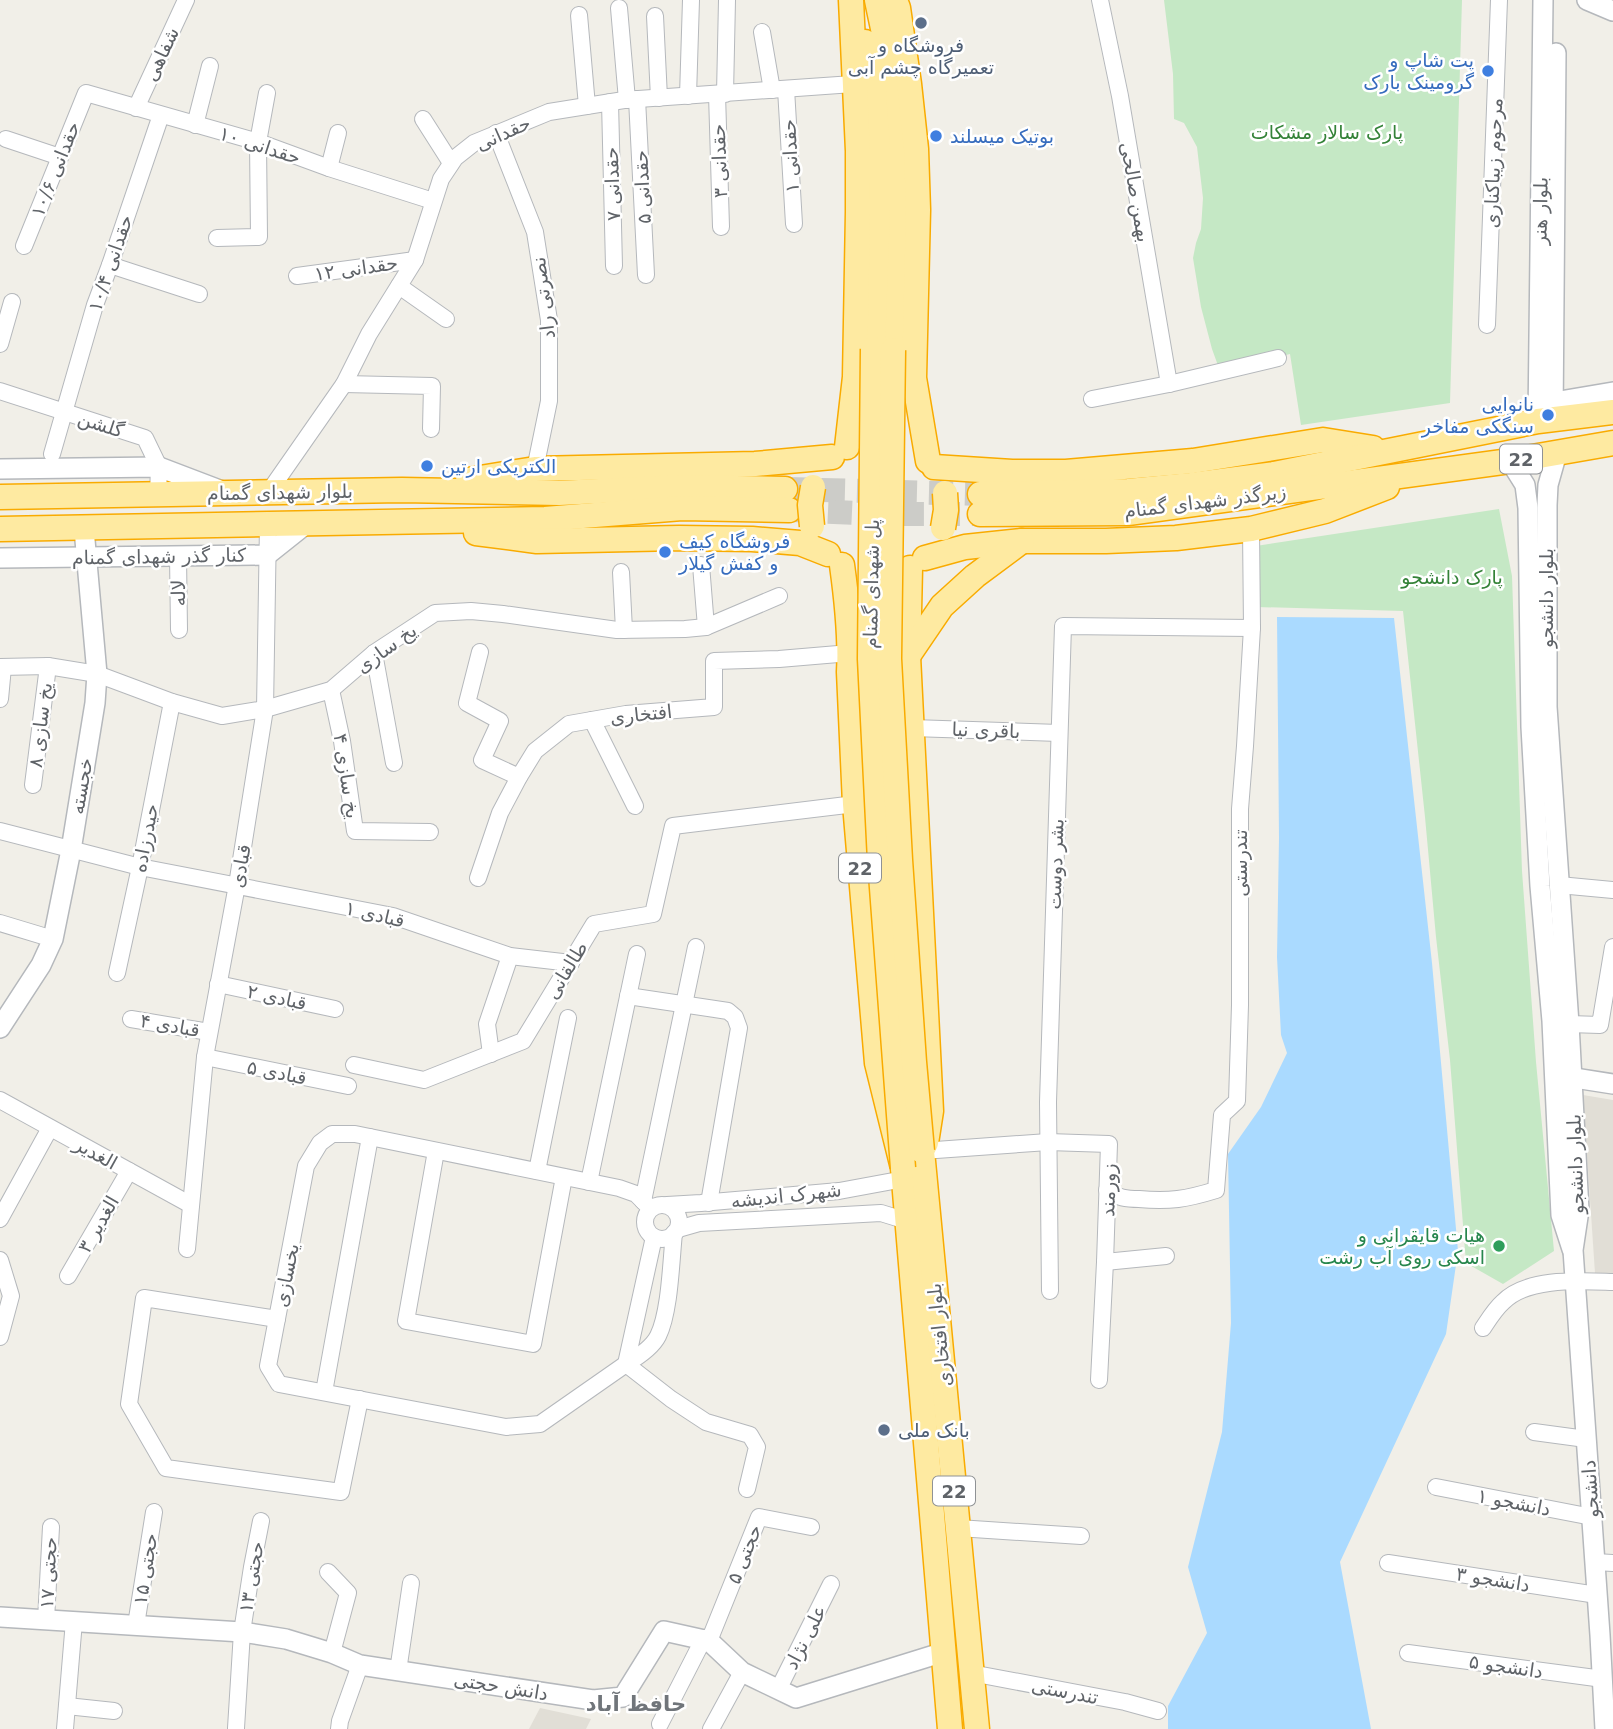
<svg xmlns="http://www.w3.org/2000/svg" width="1613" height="1729" viewBox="0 0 1613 1729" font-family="'DejaVu Sans','Noto Sans Arabic',sans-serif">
  <rect width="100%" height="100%" fill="#f1efe8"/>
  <g fill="#e1ded6">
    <path d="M1583,1095L1613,1100V1275L1595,1273Z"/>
    <path d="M540,1708L591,1719L586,1729H529Z"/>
  </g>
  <g fill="#c5e8c5">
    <path d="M1164,0H1462L1450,403L1301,425L1290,354L1220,371L1212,349L1201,307L1193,258L1196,243L1201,229L1203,198L1197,147L1184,123L1174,119L1173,74Z"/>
    <path d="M1499,509L1512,576L1522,871L1536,1062L1554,1251L1503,1284L1466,1263L1450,1060L1436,937L1425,817L1403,611L1257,607L1256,546Z"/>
  </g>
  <path fill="#aadaff" d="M1277,617L1394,618L1432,963L1458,1251L1446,1334L1340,1562L1371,1729H1168V1706L1207,1633L1188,1567L1222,1432L1231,1323L1228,1154L1261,1107L1287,1053L1281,1035L1277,957L1279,838Z"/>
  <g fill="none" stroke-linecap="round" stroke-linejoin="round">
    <g stroke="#ccccc8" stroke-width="24" stroke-dasharray="24 12" stroke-linecap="butt">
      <path d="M785,489L980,494"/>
      <path d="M792,510L878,514H980"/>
    </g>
    <g stroke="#b5b8bc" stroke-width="18">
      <g id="minor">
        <path d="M1100,0L1120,96L1169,384"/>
        <path d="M619,8L627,100"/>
        <path d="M579,15L587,106"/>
        <path d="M655,16L659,98"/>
        <path d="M762,32L772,90"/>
        <path d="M786,89L794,224"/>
        <path d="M717,94L721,227"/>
        <path d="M725,94L727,0"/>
        <path d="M688,96L691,0"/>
        <path d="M637,99L646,275"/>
        <path d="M610,102L614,266"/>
        <path d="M136,108L186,0"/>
        <path d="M423,119L451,163"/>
        <path d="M195,125L210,66"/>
        <path d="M496,133L535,232L549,320V401L535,469"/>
        <path d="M6,139L60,157"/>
        <path d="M329,168L338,133"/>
        <path d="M217,238L259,237L258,142L267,93"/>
        <path d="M24,246L86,93L258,142L329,168L433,201"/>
        <path d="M110,265L199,294"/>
        <path d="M297,276L415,260"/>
        <path d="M399,286L446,319"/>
        <path d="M1487,325L1499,0"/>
        <path d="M0,344L12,302"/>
        <path d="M344,384L432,386L431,429"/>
        <path d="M0,391L145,438L159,467L158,495"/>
        <path d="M1092,399L1169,384L1278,358"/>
        <path d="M52,454L95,305L110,265L161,115"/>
        <path d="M268,493L344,384L369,334L415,260L441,179L455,158L474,143L549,112L624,100L853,84"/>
        <path d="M178,556L179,630"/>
        <path d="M701,565L706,627"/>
        <path d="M621,572L624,630"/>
        <path d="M480,652L467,703L500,721L482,760L519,777"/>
        <path d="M374,653L394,763"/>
        <path d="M0,667L48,666L97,674L172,702L222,716L265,709L331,690L374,653L435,613L471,611L503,614L617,630L685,629L706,627L779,596"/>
        <path d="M331,690L342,741L355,831L430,832"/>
        <path d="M0,699L3,667"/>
        <path d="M592,720L635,806"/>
        <path d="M912,728L1059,733"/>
        <path d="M33,785L48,666"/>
        <path d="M0,831L140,867L393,916L510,956L571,963"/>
        <path d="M478,878L500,813L519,777L535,751L569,724L626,714L714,707V661L779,659L850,653"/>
        <path d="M1559,885L1613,890"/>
        <path d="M0,923L53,939"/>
        <path d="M117,973L140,867L172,702"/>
        <path d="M218,984L335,1009"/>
        <path d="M628,996L728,1011L735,1017L739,1028L709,1203"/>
        <path d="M131,1019L209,1032"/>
        <path d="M1569,1024L1600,1025L1613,947"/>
        <path d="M491,1054L487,1024L510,956"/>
        <path d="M205,1057L348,1086"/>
        <path d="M354,1065L424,1080L523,1041L594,924L653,914L673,826L855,804"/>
        <path d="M0,1100L191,1205"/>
        <path d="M436,1151L406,1321L533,1344L564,1177"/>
        <path d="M922,1151L1048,1142L1109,1144L1105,1262L1099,1380"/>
        <path d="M537,1171L568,1018"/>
        <path d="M589,1182L637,954"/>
        <path d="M1107,1190C1117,1198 1127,1199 1139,1199C1169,1202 1187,1199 1216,1190L1222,1115L1237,1101L1240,1005V809L1245,746L1252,628L1251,529"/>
        <path d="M643,1201L696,947"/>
        <circle cx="662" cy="1222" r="17"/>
        <path d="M667,1205L701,1203L839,1191L904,1179"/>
        <path d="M650,1208L636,1194L619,1188L355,1134H332L320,1143L306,1166L268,1366L279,1384L506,1427L540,1424L626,1364L671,1399L706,1422L750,1435L757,1447L747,1489"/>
        <path d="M0,1219L50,1128"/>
        <path d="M678,1229L699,1223L881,1213L907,1221"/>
        <path d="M654,1237L626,1364C638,1357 652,1348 658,1336C670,1312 671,1261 674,1233"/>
        <path d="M187,1249L205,1057L237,885L265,709L268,525"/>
        <path d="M0,1260L11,1296L0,1337"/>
        <path d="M1105,1262L1166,1256"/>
        <path d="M68,1276L129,1171"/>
        <path d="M1050,1291L1048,1102L1063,626L1252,628"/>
        <path d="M277,1319L144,1298L129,1404L166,1468L341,1492L360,1399"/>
        <path d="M1483,1328C1489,1319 1495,1309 1503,1302C1527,1277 1581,1281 1613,1282"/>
        <path d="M324,1392L370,1137"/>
        <path d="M1534,1432L1586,1439"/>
        <path d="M1436,1487L1592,1517"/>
        <path d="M958,1528L1081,1536"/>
        <path d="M1595,1562L1613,1563"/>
        <path d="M1388,1563L1597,1595"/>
        <path d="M328,1572L348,1593L332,1653"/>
        <path d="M46,1620L51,1527"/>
        <path d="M136,1625L154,1512"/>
        <path d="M709,1641L759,1517L811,1527"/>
        <path d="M1408,1653L1603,1679"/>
        <path d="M398,1671L411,1583"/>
        <path d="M971,1673L1125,1702L1158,1711"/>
        <path d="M778,1690L831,1584"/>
        <path d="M67,1706L114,1711"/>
        <path d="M660,1724L704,1638"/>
        <path d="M236,1728L242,1632L252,1567L261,1521"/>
        <path d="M65,1729L74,1621"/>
        <path d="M339,1729L340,1721L360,1665"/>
        <path d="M711,1729L742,1672"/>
      </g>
    </g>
    <g stroke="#b5b8bc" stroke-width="22">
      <g id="tertiary">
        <path d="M1587,0L1613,11"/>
        <path d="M1542,404L1613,392"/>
        <path d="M1553,419L1556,53"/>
        <path d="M1538,421L1543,0"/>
        <path d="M1557,453L1548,485L1547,505V707L1569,1024L1579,1210L1573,1250L1600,1635L1605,1729"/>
        <path d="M1510,461L1525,485L1528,508L1531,727L1540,886L1552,1021L1561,1215L1572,1249"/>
        <path d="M0,469L159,467L222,491"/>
        <path d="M0,558L267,555L306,524"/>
        <path d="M0,1028L41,965L53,939L71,850L95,703L97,674L84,529"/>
        <path d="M1562,1076L1613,1084"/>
        <path d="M0,1617L242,1632L286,1639L332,1653L360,1665L593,1700L623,1697L664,1631L709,1641L742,1672L796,1698L944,1652"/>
      </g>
    </g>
    <g stroke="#f9ab00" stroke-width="27">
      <g id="trunk">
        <path d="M877,0C883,29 890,59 894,89C904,174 896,265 893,350"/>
        <path d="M895,0L898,8L909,84L916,149L918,210L914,378L928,461"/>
        <path d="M865,42L874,91L878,150V209L873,349"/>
        <path d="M847,447L855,377L858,212V151L851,0"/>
        <path d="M934,467L1012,472H1066L1193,461L1323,440L1373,448"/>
        <path d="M468,480L535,469L755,464L832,457"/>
        <path d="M980,494L1128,491L1191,485L1274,474L1538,421L1613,412"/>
        <path d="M0,497L402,490L559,493L680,487L785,489"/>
        <path d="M980,514L1128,513L1510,461L1613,443"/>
        <path d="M0,529L545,519L682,508L789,510"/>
        <path d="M476,533L537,541L679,538L752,539L800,543L828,554"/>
        <path d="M925,558L965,547L1022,541H1106L1176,538L1251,529L1325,511L1387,487"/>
        <path d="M842,565C847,601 851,636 849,672L855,804L877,1063L903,1168L950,1729"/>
        <path d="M910,568L908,656L931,1111L926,1143L922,1151L977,1729"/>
        <path d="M908,656L942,606L975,576L1022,541"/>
      </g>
    </g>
    <use href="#minor" stroke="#fff" stroke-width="16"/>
    <use href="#tertiary" stroke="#fff" stroke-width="19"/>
    <use href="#trunk" stroke="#feeaa1" stroke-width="24"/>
    <g stroke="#f9ab00" stroke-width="27" stroke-linecap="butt">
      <g id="trunk-bridge">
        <path d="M873,349L870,659L880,861L903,1168"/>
        <path d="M893,350L889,659L900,860L914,1062L922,1151"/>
        <path d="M812,526L810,505L813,487"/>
        <path d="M943,528L946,510L945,493"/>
      </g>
    </g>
    <use href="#trunk-bridge" stroke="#feeaa1" stroke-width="24"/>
  </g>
  <g fill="#5c6f8a" stroke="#fff" stroke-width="2.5">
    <circle cx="921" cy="23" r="7"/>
    <circle cx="884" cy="1430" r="7"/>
  </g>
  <g fill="#3f7fe0" stroke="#fff" stroke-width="2.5">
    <circle cx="1488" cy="71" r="7"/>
    <circle cx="936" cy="136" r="7"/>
    <circle cx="1548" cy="415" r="7"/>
    <circle cx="427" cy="466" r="7"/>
    <circle cx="665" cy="552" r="7"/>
  </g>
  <circle fill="#2e9e5b" stroke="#fff" stroke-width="2.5" cx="1499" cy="1246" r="7"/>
  <g text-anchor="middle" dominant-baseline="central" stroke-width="5" stroke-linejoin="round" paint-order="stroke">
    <g fill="#fff" stroke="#8f9295" stroke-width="2">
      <rect x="1500" y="444.5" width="42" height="29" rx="5"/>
      <rect x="839" y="853.5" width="42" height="29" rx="5"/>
      <rect x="933" y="1476.5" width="42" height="29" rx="5"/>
    </g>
    <g font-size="18" font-weight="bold" fill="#5f6368">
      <text x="1521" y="459">22</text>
      <text x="860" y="868">22</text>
      <text x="954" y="1491">22</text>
    </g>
    <g font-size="19" fill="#4e5e75" stroke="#fff">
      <text x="921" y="45">فروشگاه و<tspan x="921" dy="22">تعمیرگاه چشم آبی</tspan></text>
      <text x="898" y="1430" text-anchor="start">بانک ملی</text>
    </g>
    <g font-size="19" fill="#5f6368" stroke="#fff">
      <text transform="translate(161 54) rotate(-65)">شفاهی</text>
      <text transform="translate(503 133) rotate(-24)">حقدانی</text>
      <text transform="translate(260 145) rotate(18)">حقدانی ۱۰</text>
      <text transform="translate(790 156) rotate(-93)">حقدانی ۱</text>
      <text transform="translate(719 161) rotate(-92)">حقدانی ۳</text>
      <text transform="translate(1493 163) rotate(-88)">مرحوم زیباکناری</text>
      <text transform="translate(55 169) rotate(-68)">حقدانی ۱۰/۶</text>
      <text transform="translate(612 184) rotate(-92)">حقدانی ۷</text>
      <text transform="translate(642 187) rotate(-93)">حقدانی ۵</text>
      <text transform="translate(1136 192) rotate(80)">بهمن صالحی</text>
      <text transform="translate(1540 211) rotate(-89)">بلوار هنر</text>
      <text transform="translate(110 263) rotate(-71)">حقدانی ۱۰/۴</text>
      <text transform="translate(356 268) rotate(-8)">حقدانی ۱۲</text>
      <text transform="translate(543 298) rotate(-97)">نصرتی راد</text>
      <text transform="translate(101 424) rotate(18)">گلشن</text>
      <text transform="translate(280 492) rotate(-1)">بلوار شهدای گمنام</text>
      <text transform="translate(1205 501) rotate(-7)">زیرگذر شهدای گمنام</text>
      <text transform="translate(159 556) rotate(-1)">کنار گذر شهدای گمنام</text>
      <text transform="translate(871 584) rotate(-89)">پل شهدای گمنام</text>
      <text transform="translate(178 593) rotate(-91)">لاله</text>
      <text transform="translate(1546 598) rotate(-90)">بلوار دانشجو</text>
      <text transform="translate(386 648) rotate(-36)">یخ سازی</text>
      <text transform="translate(641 714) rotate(-6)">افتخاری</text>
      <text transform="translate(40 725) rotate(-83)">یخ سازی ۸</text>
      <text transform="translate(986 730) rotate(2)">باقری نیا</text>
      <text transform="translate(347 776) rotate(81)">یخ سازی ۴</text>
      <text transform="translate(81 786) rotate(-80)">خجسته</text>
      <text transform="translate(145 838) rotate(-79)">حیدرزاده</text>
      <text transform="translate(1240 863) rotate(-90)">تندرستی</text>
      <text transform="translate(1055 864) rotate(-88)">بشر دوست</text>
      <text transform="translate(240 866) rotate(-80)">قبادی</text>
      <text transform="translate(375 914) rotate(13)">قبادی ۱</text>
      <text transform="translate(566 970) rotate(-59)">طالقانی</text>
      <text transform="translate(277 997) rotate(12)">قبادی ۲</text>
      <text transform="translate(170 1025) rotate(10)">قبادی ۴</text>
      <text transform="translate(277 1072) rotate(11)">قبادی ۵</text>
      <text transform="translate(96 1153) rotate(29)">الغدیر</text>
      <text transform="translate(1575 1164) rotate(-92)">بلوار دانشجو</text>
      <text transform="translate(1108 1190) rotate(-88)">زورمند</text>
      <text transform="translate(786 1195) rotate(-6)">شهرک اندیشه</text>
      <text transform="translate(98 1224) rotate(-60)">الغدیر ۳</text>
      <text transform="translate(286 1275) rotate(-79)">یخسازی</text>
      <text transform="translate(939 1335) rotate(-96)">بلوار افتخاری</text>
      <text transform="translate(1590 1489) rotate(-94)">دانشجو</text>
      <text transform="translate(1514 1502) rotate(11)">دانشجو ۱</text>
      <text transform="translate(744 1554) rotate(-68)">حجتی ۵</text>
      <text transform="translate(145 1569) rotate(-81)">حجتی ۱۵</text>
      <text transform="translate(48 1573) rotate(-87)">حجتی ۱۷</text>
      <text transform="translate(251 1577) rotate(-80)">حجتی ۱۳</text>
      <text transform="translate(1493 1579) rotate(9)">دانشجو ۳</text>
      <text transform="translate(805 1637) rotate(-63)">علی نژاد</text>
      <text transform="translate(1506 1666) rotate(8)">دانشجو ۵</text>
      <text transform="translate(501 1686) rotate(9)">دانش حجتی</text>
      <text transform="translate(1065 1691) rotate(11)">تندرستی</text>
    </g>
    <g font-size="19" fill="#366cbe" stroke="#fff" text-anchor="start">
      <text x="1474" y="60" text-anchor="end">پت شاپ و<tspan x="1474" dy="22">گرومینک بارک</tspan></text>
      <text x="950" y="136">بوتیک میسلند</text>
      <text x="1534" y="404" text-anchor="end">نانوایی<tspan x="1534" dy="22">سنگکی مفاخر</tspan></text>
      <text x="441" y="466">الکتریکی ارتین</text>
      <text x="679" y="541">فروشگاه کیف<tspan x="679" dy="22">و کفش گیلار</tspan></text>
    </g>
    <g font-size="19" fill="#348238" stroke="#fff">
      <text x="1327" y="132">پارک سالار مشکات</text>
      <text x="1452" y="577">پارک دانشجو</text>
    </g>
    <g font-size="19" fill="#27864d" stroke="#fff" text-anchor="end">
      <text x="1485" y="1235">هیات قایقرانی و<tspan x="1485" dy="22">اسکی روی آب رشت</tspan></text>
    </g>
    <g font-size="21" font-weight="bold" fill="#70757a" stroke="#fff">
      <text x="636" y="1704">حافظ آباد</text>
    </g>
  </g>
</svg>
